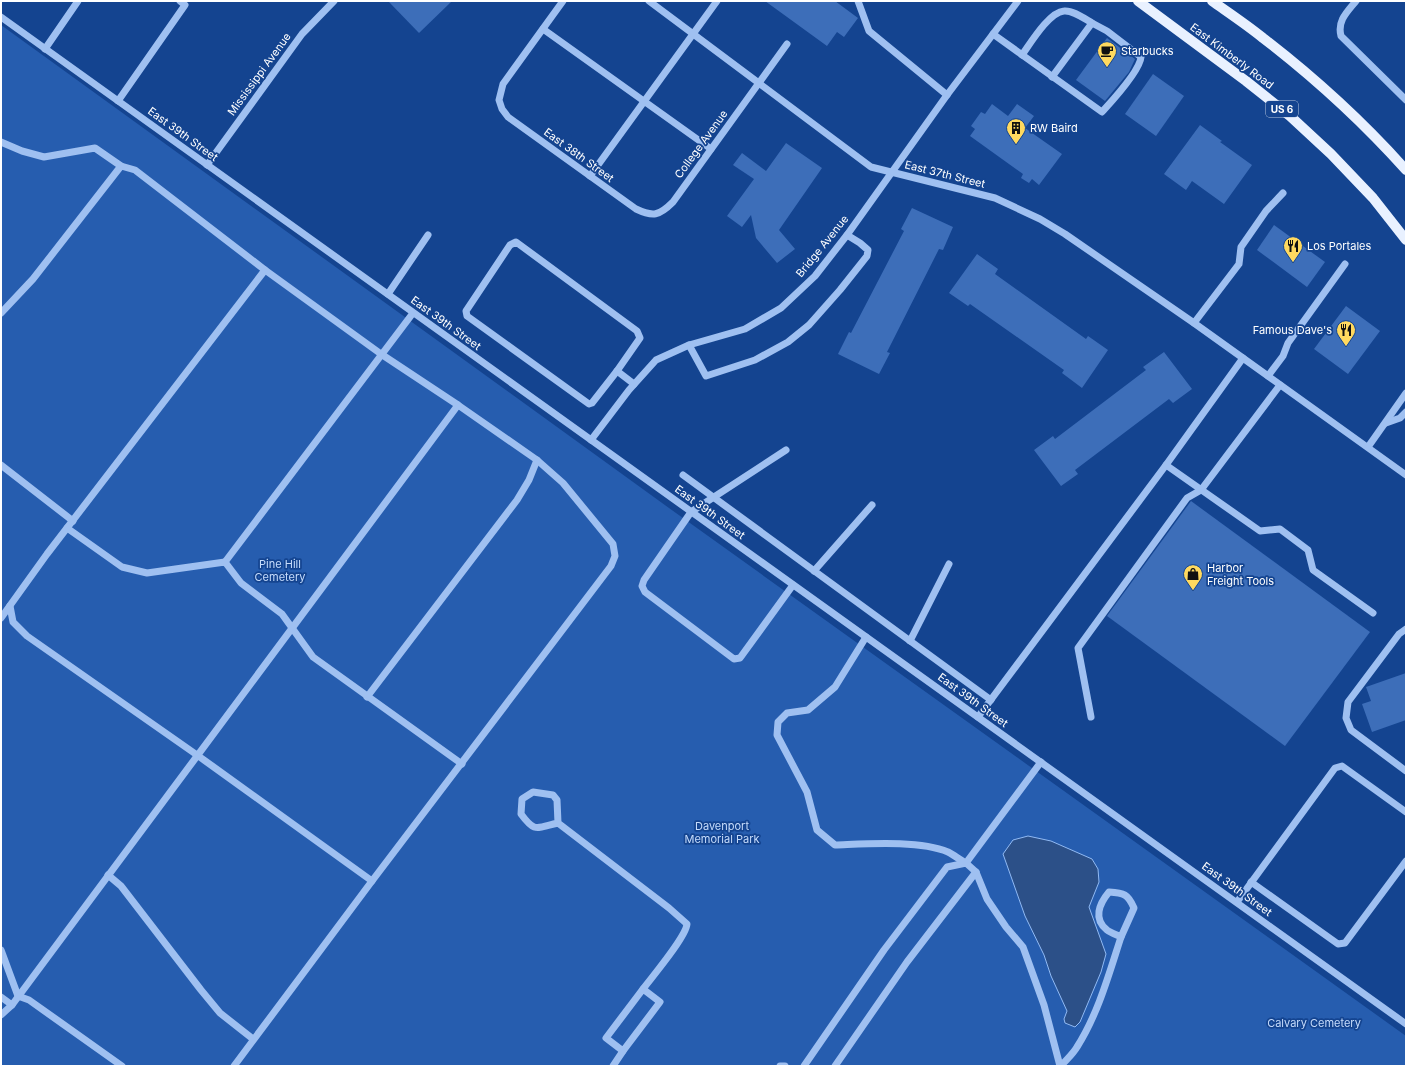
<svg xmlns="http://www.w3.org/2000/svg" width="1407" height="1067" viewBox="0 0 1407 1067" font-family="Inter,sans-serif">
  <rect width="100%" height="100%" fill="#144490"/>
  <path fill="#265daf" d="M1,25L669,508L1406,1036V1066H1Z"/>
  <path fill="#2c5088" stroke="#91baf4" d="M1028,836L1051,841L1092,859L1098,869L1099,882L1089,907L1106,954L1101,972L1080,1022L1075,1027L1065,1023L1064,1019L1067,1011L1051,976L1044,955L1025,916L1003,854L1013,840Z"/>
  <g fill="#3d6eb9">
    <path d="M388,1H452L419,33Z"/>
    <path d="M765,1H835L858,18L844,37L837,32L827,46Z"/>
    <path d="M1107,38L1135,59L1129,72L1105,101L1076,80Z"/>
    <path d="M1153,74L1184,96L1156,136L1125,114Z"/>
    <path d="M992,104L1008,116L1017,104L1034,116L1025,128L1062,154L1039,185L1032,179L1029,183L1021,178L1023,174L970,136L975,129L971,126L981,112L985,114Z"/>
    <path d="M1200,125L1222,141L1220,142L1252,165L1224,204L1192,181L1186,190L1164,174Z"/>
    <path d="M786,143L822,168L779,230L795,249L777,263L756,238L751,215L742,227L727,216L754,179L733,165L742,153L766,171Z"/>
    <path d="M912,208L953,227L943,250L939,249L887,352L890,353L879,374L838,354L849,332L851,333L904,231L901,229Z"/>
    <path d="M1274,225L1325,262L1307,287L1257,250Z"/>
    <path d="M977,254L998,269L995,274L1086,339L1088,336L1108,350L1082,388L1062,373L1064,370L970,304L968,306L949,293Z"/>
    <path d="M1346,306L1380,331L1348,374L1314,349Z"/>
    <path d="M1164,352L1192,389L1173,403L1169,399L1075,470L1078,474L1061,486L1034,450L1053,436L1055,439L1146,370L1143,367Z"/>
    <path d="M1191,501L1370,632L1285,746L1107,616Z"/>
    <path d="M1406,673V720L1372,732L1362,704L1371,701L1366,687Z"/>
  </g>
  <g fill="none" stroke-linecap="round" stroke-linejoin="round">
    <g stroke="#9fc0f1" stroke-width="7">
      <path d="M563,1L503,84L499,100L502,109L508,117L636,209C653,217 659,216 673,202L787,44"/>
      <path d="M649,1L871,167L995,198L1040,219L1065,234L1194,323L1406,475"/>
      <path d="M858,1L869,31L947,95"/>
      <path d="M1356,1C1347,12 1337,21 1341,36L1406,100"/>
      <path d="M1,17L1406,1024"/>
      <path d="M543,29L711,149"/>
      <path d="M993,34L1102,112C1112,101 1140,71 1141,57L1107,31L1092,23"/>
      <path d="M45,49L78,1"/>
      <path d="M1022,55C1030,44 1049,12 1064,11C1073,10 1085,19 1092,23L1052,77"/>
      <path d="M118,101L185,5L180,1"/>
      <path d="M1,142L22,151L44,157L95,148L121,166"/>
      <path d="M207,165L302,34L334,1"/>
      <path d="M590,176L717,1"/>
      <path d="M516,242L637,331L640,338L617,371L592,403L589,404L467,316L466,311L510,245Z"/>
      <path d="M388,294L428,235"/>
      <path d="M1,313L33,279L121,166L135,170L265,270L381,354L458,405L537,460L563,483L613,544L615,556L611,566L372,881L234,1066"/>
      <path d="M1194,323L1239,264L1241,247L1266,211L1283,193"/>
      <path d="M689,345L706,376L755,360L788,342L809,325L840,290L867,256L868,250L860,243L847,235"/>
      <path d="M617,371L634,384"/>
      <path d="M1268,376L1283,356L1288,343L1345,264"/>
      <path d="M1386,423L1400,418L1406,412"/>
      <path d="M591,440L629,390L656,360L689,345L745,329L781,308L815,276L847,235L947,95L1018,1"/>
      <path d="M1368,447L1406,393"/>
      <path d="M786,450L691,512L644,580L642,586L645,592L734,659L740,658L793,585"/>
      <path d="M1,465L73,521"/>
      <path d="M1166,465L1260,531L1280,529L1308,550L1313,570L1373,613"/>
      <path d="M683,475L991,700"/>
      <path d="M67,528L122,567L147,573L225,562L241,583L282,614L313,657L462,764"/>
      <path d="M225,562L413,313"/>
      <path d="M814,571L872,505"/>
      <path d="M10,606L13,622L27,636L197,755L372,881"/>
      <path d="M1,618L47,554L265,270"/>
      <path d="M1406,629L1399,634L1348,702L1346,718L1351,730L1406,771"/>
      <path d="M866,637L835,687L808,710L787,713L778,722L777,735L807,792L817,830L835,845C866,844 919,840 948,852C954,855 960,860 966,863L1041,762"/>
      <path d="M910,641L949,564"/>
      <path d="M367,697L517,500L529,480L537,460"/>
      <path d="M978,717L1166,465L1243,358"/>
      <path d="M1091,717L1078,648L1187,498L1201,490L1280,385"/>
      <path d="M558,823L557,800L553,795L533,792L522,799L521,814C535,833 536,828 558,823L669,908L687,924C686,937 652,977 643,989"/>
      <path d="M108,875L121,886L201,990L220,1013L253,1039"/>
      <path d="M1251,882L1338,944L1345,943L1406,861"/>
      <path d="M1109,892C1124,893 1128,894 1134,908L1121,937C1117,935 1111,933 1107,930C1093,919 1099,904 1109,892Z"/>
      <path d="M1237,902L1335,768L1342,766L1406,812"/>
      <path d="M1,950L18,996L29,1000L122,1066"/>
      <path d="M643,989L660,1002L623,1051L606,1038Z"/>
      <path d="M1,997L12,1005"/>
      <path d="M1,1015L12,1005L458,405"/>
      <path d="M613,1066L623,1051"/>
      <path d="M780,1066H785"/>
      <path d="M804,1066L884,950L947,867L966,863L976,872L987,899L1006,927L1023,947L1044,1005L1060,1066"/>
      <path d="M835,1066L907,962L976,872"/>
      <path d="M1061,1066C1066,1060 1073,1054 1077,1047C1098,1014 1109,974 1121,937"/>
    </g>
    <g stroke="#e9f1ff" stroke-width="10">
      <path d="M1138,1L1246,81L1290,116L1331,154L1373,198L1406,240"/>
      <path d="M1212,1C1229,13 1247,25 1263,38C1315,78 1363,122 1406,170"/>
    </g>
  </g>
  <defs>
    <g id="cafe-pin" transform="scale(1)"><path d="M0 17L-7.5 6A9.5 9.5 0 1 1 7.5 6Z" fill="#ffd95f" stroke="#144490"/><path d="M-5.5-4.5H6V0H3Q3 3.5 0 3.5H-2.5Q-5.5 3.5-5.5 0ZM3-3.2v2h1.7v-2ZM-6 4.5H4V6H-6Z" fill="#111"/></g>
    <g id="building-pin" transform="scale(1)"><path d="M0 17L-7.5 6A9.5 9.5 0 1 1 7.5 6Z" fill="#ffd95f" stroke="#144490"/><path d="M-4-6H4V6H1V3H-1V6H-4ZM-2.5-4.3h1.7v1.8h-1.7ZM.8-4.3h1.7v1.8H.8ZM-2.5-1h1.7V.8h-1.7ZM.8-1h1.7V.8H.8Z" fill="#111"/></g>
    <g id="restaurant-pin" transform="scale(1)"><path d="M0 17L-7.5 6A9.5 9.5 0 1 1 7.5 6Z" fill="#ffd95f" stroke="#144490"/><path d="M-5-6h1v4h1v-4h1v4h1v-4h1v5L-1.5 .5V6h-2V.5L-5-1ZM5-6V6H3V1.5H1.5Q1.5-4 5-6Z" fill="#111"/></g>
    <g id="shop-pin" transform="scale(1)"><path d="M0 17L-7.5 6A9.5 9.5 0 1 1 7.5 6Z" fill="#ffd95f" stroke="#144490"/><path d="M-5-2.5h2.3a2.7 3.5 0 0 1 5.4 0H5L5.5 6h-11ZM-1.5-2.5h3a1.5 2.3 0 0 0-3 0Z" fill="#111"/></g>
  </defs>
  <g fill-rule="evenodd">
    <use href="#cafe-pin" x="1107" y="51"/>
    <use href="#building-pin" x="1016" y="128"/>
    <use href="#restaurant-pin" x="1293" y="246"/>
    <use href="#restaurant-pin" x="1346" y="330"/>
    <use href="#shop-pin" x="1193" y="574"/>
  </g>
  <g text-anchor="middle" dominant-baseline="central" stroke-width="3.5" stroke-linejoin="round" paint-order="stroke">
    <rect fill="#144490" stroke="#b8c7de" stroke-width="1" x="1266" y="101" width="32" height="16" rx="3"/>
    <g font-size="10" font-weight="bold" fill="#fff">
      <text x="1282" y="109">US 6</text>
    </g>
    <g font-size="11" fill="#fff" stroke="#144490" text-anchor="start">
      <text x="1121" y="51">Starbucks</text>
      <text x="1030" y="128">RW Baird</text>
      <text x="1307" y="246">Los Portales</text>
      <text x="1332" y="330" text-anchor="end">Famous Dave's</text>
      <text x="1207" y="568">Harbor<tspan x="1207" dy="13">Freight Tools</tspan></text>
    </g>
    <g font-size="11" fill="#fff" stroke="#144490">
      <text transform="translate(1232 56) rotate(37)">East Kimberly Road</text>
      <text transform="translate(259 74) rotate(-54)">Mississippi Avenue</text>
      <text transform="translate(183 134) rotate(36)">East 39th Street</text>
      <text transform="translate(701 144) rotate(-54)">College Avenue</text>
      <text transform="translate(579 155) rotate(36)">East 38th Street</text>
      <text transform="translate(945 174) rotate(14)">East 37th Street</text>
      <text transform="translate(822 246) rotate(-51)">Bridge Avenue</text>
      <text transform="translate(446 323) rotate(36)">East 39th Street</text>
      <text transform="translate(710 512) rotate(36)">East 39th Street</text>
      <text transform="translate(973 700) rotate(36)">East 39th Street</text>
      <text transform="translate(1237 889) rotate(36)">East 39th Street</text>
    </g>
    <g font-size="11" fill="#c6dcfc" stroke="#144490">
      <text x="280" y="564">Pine Hill<tspan x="280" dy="13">Cemetery</tspan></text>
      <text x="722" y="826">Davenport<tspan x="722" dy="13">Memorial Park</tspan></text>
      <text x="1314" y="1023">Calvary Cemetery</text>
    </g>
  </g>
  <rect width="1407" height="1067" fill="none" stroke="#ffffff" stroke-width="4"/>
</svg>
